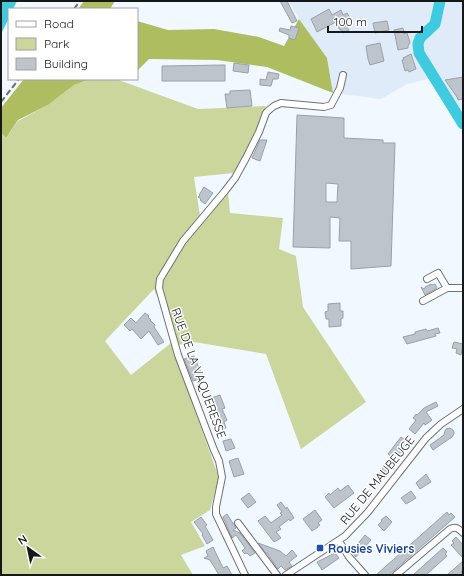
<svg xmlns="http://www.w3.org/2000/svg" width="464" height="576" viewBox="0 0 464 576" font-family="Quicksand,sans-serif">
  <rect width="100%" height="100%" fill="#f1f8ff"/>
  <path fill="#e0ebf9" d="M289,1H463V113L440,79H428L407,84L381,99L333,93L327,58L299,19Z"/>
  <path fill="#cbd69c" d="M90,79H116L198,109L266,106L252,143L234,173L194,177L200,216L228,192L230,213L283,218L279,249L296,256L303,307L366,402L301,449L266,354L194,342L178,345L154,289L105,341L131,375L171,343L219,478L210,510L191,522L205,546L181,555L193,575H1V134L6,138L18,121L48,105L74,85Z"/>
  <g fill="#aebd60">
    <path d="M84,1H115L110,9H78Z"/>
    <path d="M299,19L327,58L333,93L267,67L217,60L149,59L137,71V21L168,30L214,29L259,37L284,46Z"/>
    <path d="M24,79H90L74,85L48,105L18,120L6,138L1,133V108Z"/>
  </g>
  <path fill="#3ecbe0" d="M1,1H17L13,9H9V18L1,34Z"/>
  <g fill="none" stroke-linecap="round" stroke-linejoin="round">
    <path stroke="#3ecbe0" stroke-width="11" d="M440,1L435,24L420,38L418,44L419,53L463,124"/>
  </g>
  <g fill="#bec4cb" stroke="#9aa0a7" fill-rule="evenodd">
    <path d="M280,1H287L297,21L292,23Z"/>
    <path d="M329,9L332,15L341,10L343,15L347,13L350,18L346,21L349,26L347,27L349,30L343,33L342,30H340L336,22L317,32L311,19Z"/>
    <path d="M387,21L389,30L375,33L373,23Z"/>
    <path d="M291,26L299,28L295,40L289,38V35L279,31L280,28L290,30Z"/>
    <path d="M403,28L404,34L407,33L410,42L408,46V48L398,50L394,30Z"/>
    <path d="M380,43L384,61L370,65L368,59L366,46Z"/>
    <path d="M411,54L416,69L409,72L408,70L405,71L402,60L404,59L403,58Z"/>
    <path d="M234,63L249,65L248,73L233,71Z"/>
    <path d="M225,65V81H162V66Z"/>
    <path d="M268,72L279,74L278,79H273L271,86L260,85V79L266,80Z"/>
    <path d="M463,77V99L458,100L457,97L445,80Z"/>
    <path d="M250,90L252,106L227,108L225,94H230V91Z"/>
    <path d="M297,115L344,118V138L383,140V143H395L391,266L351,269V241H339L340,218L330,217V248L293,247ZM326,183L338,184L337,202H326Z"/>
    <path d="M260,140H267L260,161L252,158Z"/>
    <path d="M204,187L213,193L205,204L200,200L201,199L198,197L200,196L199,195Z"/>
    <path d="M431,284L432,285L435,284L437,288L425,295L421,287L424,289L425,288V287Z"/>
    <path d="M340,303V311H343V318L341,319V326L329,327V319H326L325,312L328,311V304Z"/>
    <path d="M145,313L149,316L148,317L151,320H150L155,325L154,327L164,342L158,345L149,331L141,339L132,329L130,331L124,325L131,318L136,323Z"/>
    <path d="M438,328L440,333L435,334L436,336L407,344L403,337L415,334V332L426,329L427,331Z"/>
    <path d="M454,342L463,344L461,355L456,353L457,349L452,348Z"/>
    <path d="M194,356L202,375L198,376L199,379L193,381L184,359Z"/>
    <path d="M220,395L225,408L222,409L227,420L224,422L226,428L218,431L214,420L218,418L211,398Z"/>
    <path d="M436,402L438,406L426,412L432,420L425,425L424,423L415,434L409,429L416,420L413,418L416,414L417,415L424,408Z"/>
    <path d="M450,428L453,430L454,432V434L452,437L433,450L430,445L444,435L445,431L446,429Z"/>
    <path d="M401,437L408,442L406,445L407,447L405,450L403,449L392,464L393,465L385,478L379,475L385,464H386L391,456L388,454Z"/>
    <path d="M231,439L235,448L226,451L223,441Z"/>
    <path d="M238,458L244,474L234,477L229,461Z"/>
    <path d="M426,474L431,482L420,489L416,483Z"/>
    <path d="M348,485L354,493L334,508L325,497L329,493L330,495L338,488L340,491Z"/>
    <path d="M411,491L416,498L406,504L401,498Z"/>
    <path d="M249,493L256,502L248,508L241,499Z"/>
    <path d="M281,502L286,509L287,507L294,518L290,521L289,519L279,527L281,529L276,532L281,538L274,542L258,521L265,516L271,523L282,515L280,513L282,512L277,505Z"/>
    <path d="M315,510L322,520L318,523L320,525L318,526V527L312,531L303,519Z"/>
    <path d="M447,512L449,515L451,513L455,517L389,575H376Z"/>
    <path d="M227,514L236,528L233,530L240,533L255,553L250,556L247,553L245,554L242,551L245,548L236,535L232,538L223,517Z"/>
    <path d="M386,516L392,522L384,531L378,525L382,521L381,520Z"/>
    <path d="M201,517L207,525L205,526L213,540L207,544L202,535L203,534L194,522Z"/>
    <path d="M365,535L371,540L356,557L351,552Z"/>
    <path d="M456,537L463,545V558L451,545L454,543L452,541Z"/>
    <path d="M258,543L280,551L286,556L292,550L297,556L289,562L292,566L285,570L281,566L278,569L268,555V554L266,553Z"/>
    <path d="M213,547L223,568L227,566L232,575H219L210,560L204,558L208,556L206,551Z"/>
    <path d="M443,548L447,552L445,554L447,556L426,575H413Z"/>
    <path d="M335,553L339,558L322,570L317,562Z"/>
    <path d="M463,561V570L461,572L463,575H447Z"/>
  </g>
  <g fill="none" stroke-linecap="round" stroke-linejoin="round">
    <g stroke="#6d7379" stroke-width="8">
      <g id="minor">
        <path d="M427,279L438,273L447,288"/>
        <path d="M423,301L447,288H463"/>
        <path d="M238,523L277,575"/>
        <path d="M339,541L349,557L365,575"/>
        <path d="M245,575L216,514V507L222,477L219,461L214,450L178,355L159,288L160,279L183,241L225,191L235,178L246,158L259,132L266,113L269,110L274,106L281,103L324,107L331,105L340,88L343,75"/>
        <path d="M286,575L345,536L368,512L426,438L441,424L463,409"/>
        <path d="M396,575L450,529C456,526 459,529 463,533"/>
      </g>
    </g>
    <use href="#minor" stroke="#fff" stroke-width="6"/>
    <g stroke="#686c70" stroke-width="2" stroke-dasharray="6 3" stroke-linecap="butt">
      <path d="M74,9L80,1"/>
      <path d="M1,102L19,79"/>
    </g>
  </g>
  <rect fill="#1a4fb4" stroke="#fff" stroke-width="1.5" x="316" y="544" width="8" height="8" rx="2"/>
  <g text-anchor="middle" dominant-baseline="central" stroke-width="3" stroke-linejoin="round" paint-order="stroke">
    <g font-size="12" fill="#151719" stroke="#fff">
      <text transform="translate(199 373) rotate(70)">RUE DE LA VAQUERESSE</text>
      <text transform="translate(377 480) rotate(-51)">RUE DE MAUBEUGE</text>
    </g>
    <g font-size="12" font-weight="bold" fill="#164399" stroke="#fff" text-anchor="start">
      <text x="328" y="548">Rousies Viviers</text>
    </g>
  </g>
  <rect width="464" height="576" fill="none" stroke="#151719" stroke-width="4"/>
  <rect x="8" y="8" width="130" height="72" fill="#ffffff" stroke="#a1a2a3"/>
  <rect x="16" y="21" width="20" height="6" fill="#ffffff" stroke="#a1a2a3"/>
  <text x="44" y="28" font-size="12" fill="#151719">Road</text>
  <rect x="16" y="38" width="20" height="12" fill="#cbd69c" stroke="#a1a2a3"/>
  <text x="44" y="48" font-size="12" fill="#151719">Park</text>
  <rect x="16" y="58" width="20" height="12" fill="#bec4cb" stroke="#a1a2a3"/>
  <text x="44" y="68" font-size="12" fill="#151719">Building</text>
  <g transform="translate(28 548) rotate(327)" stroke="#ffffff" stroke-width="3" paint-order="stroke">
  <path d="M0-3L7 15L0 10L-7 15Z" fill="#151719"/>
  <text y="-6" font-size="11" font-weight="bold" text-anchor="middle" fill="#151719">N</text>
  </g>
  <path d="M328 26v6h94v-6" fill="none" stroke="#151719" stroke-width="2"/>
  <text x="334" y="26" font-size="12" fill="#151719" stroke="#ffffff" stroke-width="3" paint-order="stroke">100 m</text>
</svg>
